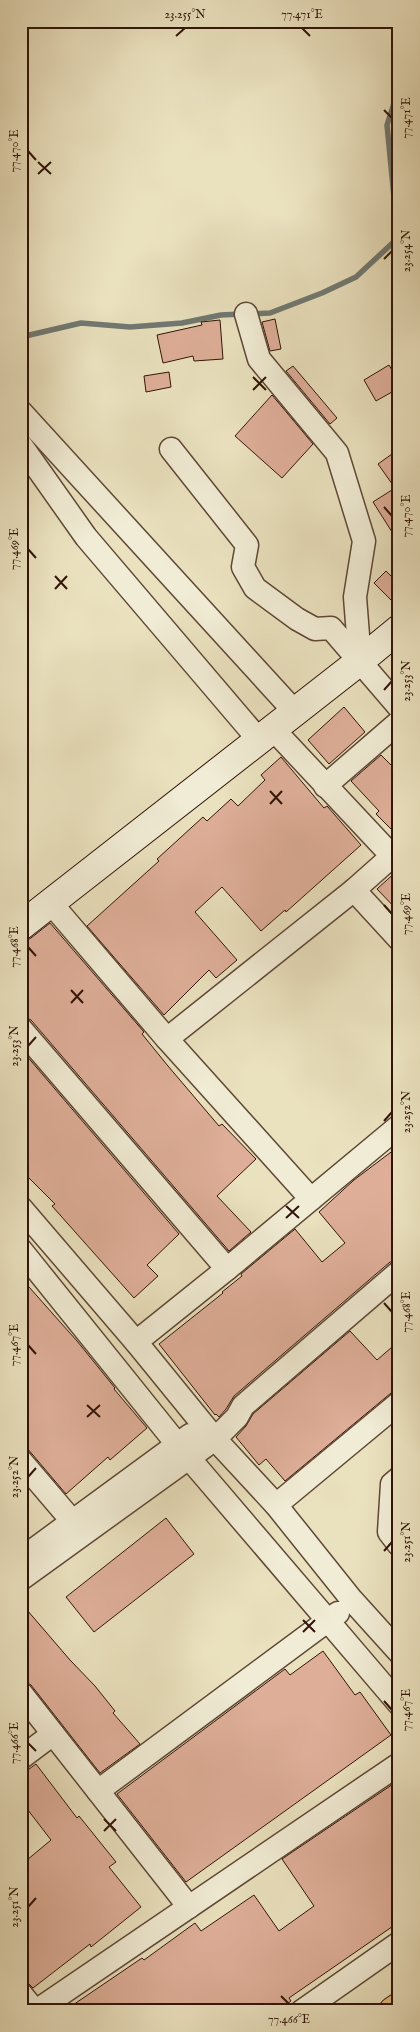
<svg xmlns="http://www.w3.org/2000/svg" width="420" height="2032" viewBox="0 0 420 2032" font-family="'IM FELL English',serif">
  <rect width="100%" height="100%" fill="#eae1be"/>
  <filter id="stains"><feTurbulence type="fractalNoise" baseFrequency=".004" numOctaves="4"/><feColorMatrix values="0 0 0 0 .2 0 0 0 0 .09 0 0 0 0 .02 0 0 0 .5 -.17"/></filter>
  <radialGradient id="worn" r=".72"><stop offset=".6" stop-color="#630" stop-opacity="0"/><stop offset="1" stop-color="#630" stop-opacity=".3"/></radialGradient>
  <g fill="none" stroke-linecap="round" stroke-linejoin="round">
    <g stroke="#707972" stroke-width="5.5">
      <path d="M251,314L270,313L322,293L356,277L398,238L387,125L399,88"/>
      <path d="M21,337L81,323L130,327L182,323L221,315L241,314"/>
    </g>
  </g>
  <g fill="#deae98" stroke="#311408">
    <path d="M275,319L281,349L270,351L262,322Z"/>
    <path d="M220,320L223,359L194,361L193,356L163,363L157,335L202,325L201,322Z"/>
    <path d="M389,365L399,382V388L376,401L364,380Z"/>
    <path d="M293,366L337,418L330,424L286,371Z"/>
    <path d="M169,372L171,387L146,392L144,376Z"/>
    <path d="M272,395L313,444L282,478L235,436Z"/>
    <path d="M399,449V543L373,502L395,488L378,464Z"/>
    <path d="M386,571L399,584V608L374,583Z"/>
    <path d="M344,707L365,732L329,764L308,740Z"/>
    <path d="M381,755L399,773V837L376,814L379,811L351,781Z"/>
    <path d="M281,757L324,808L327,806L361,845L286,912L285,910L261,931L222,887L195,912L237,960L216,978L209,970L164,1015L87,926L159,861L157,859L203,817L207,821L231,799L238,806L265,780L261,775Z"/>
    <path d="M399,869V912L377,889Z"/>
    <path d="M50,923L144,1032L142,1034L168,1066L219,1126L222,1124L256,1159L217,1196L251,1232L229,1251L31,1020L21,1015V943L31,938Z"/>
    <path d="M25,1054L179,1234L147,1265L158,1276L134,1298L52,1206L55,1204L21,1170V1058Z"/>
    <path d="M399,1146V1259L390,1262L234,1396L226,1409L219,1417L216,1414L215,1415L159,1344L223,1293L222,1292L242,1276L241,1274L295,1229L322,1262L345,1243L319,1212L354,1180Z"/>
    <path d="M21,1278L77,1341L115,1388L114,1389L147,1428L110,1460L108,1457L66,1494L21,1441Z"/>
    <path d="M350,1331L377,1360L399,1341V1390L391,1393L285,1481L266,1459L259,1465L236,1437L246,1426L253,1414Z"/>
    <path d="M166,1518L194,1554L94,1632L66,1597Z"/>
    <path d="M21,1603L70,1660L95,1686L115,1711L113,1713L140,1744L100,1773L31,1685L21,1680Z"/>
    <path d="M323,1651L355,1695L360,1692L391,1735L186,1882L117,1794L285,1669L290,1675Z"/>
    <path d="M36,1764L77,1818L79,1816L116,1862L109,1867L141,1907L91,1947L90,1944L33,1988L21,1976V1865L51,1840L21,1801V1775Z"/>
    <path d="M399,1780V1922L289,1998L291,2001L277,2011H64L142,1958L144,1960L195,1923L201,1931L254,1895L279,1931L314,1906L282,1859Z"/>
  </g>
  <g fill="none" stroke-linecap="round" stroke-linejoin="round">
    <g stroke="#5f4736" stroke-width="25">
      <g id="street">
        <path d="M246,314L259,359L337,453L364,541L355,597L360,661"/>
        <path d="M21,412L295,712"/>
        <path d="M21,445L86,537L259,740"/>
        <path d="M171,449L247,545L243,567L255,588L297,619L315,629L331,628L399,707"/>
        <path d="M273,729L392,856"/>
        <path d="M325,786L399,722"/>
        <path d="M354,890L399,939"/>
        <path d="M50,902L167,1039L311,1199"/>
        <path d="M21,1029L227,1269"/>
        <path d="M167,1039L354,890L399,850"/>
        <path d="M21,1208L136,1342L215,1439L276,1505L352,1600L399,1652"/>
        <path d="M21,1250L177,1444L399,1704"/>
        <path d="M136,1342L227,1269L399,1126"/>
        <path d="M21,1461L73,1522"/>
        <path d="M399,1478L392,1484L389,1532L399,1545"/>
        <path d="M276,1505L399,1403"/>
        <path d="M21,1559L190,1435"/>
        <path d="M21,1579L215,1439L237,1417L243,1406L399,1272"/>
        <path d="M21,1693L189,1907"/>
        <path d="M21,1758L53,1734"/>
        <path d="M98,1791L338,1613"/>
        <path d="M21,1994L35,2011"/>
        <path d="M36,2011L399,1764"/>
        <path d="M302,2011L399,1943"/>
      </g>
    </g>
    <g stroke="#311408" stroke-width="30">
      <path id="secondary" d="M21,926L360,661L399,629"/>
    </g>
    <g stroke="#311408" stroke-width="30">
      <path id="primary" d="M393,2011L399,2007"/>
    </g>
    <use href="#street" stroke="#f1ecd5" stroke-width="22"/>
    <use href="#secondary" stroke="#f1ecd5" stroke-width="28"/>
    <use href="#primary" stroke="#e5c07f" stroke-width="28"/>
  </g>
  <path fill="none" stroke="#311408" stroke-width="2" d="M302,28L310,36M176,36L185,28M384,110L392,118M28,151L36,160M38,162L51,174M38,174L51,162M384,259L392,251M253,377L266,390M253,390L266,377M384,507L392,516M28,549L36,558M55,576L67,589M55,589L67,576M384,690L392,681M270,791L282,804M270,804L282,791M384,905L392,914M28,947L36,956M71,990L83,1003M71,1003L83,990M28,1046L36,1037M384,1121L392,1112M286,1206L299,1218M286,1218L299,1206M384,1303L392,1312M28,1345L36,1354M87,1405L100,1417M87,1417L100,1405M28,1477L36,1468M384,1551L392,1542M303,1620L315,1632M303,1632L315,1620M384,1701L392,1710M28,1743L36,1751M104,1819L116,1831M104,1831L116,1819M28,1907L36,1898M281,1996L289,2004"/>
  <rect width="420" height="2032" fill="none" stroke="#eae1be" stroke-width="55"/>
  <rect x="28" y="28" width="364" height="1976" fill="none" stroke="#311408" stroke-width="2"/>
  <g font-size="12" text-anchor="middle" fill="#311408">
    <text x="185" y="18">23.255°N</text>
    <text x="302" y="18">77.471°E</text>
    <text transform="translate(406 118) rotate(-90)" y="4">77.471°E</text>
    <text transform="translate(14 151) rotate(-90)" y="4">77.470°E</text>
    <text transform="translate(406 251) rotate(-90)" y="4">23.254°N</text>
    <text transform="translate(406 516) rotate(-90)" y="4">77.470°E</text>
    <text transform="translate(14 549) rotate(-90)" y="4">77.469°E</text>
    <text transform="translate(406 681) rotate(-90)" y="4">23.253°N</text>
    <text transform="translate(406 914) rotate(-90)" y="4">77.469°E</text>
    <text transform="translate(14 947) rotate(-90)" y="4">77.468°E</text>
    <text transform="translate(14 1046) rotate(-90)" y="4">23.253°N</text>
    <text transform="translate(406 1112) rotate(-90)" y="4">23.252°N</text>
    <text transform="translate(406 1312) rotate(-90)" y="4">77.468°E</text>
    <text transform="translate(14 1345) rotate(-90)" y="4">77.467°E</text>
    <text transform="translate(14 1477) rotate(-90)" y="4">23.252°N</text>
    <text transform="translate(406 1542) rotate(-90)" y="4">23.251°N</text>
    <text transform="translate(406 1710) rotate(-90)" y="4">77.467°E</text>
    <text transform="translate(14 1743) rotate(-90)" y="4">77.466°E</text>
    <text transform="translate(14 1907) rotate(-90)" y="4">23.251°N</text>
    <text x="289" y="2023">77.466°E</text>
  </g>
  <rect width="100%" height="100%" filter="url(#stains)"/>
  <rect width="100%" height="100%" fill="url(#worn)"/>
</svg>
